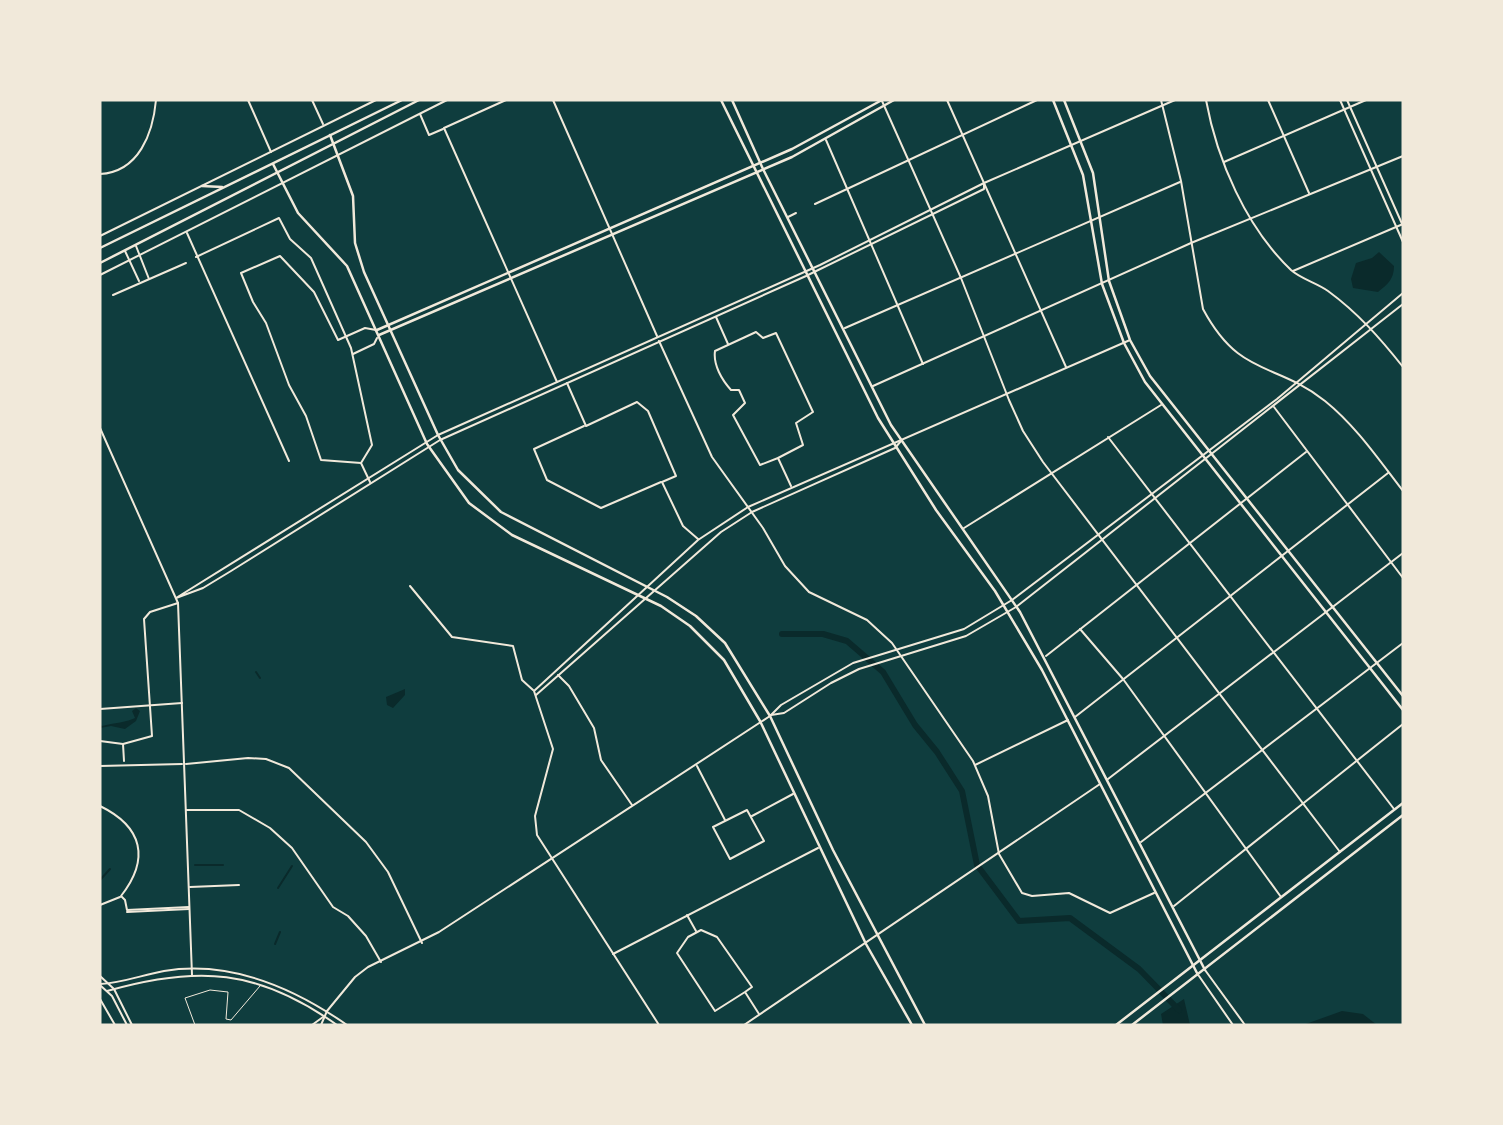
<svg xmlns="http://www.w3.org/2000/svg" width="1503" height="1125" viewBox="0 0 1503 1125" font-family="'Alegreya Sans',sans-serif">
  <rect width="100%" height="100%" fill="#0f3d3e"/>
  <g fill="#0a2a2b">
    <path d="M1379,252L1394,266C1394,279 1388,284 1378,292L1353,288L1351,279L1356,263L1372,258Z"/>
    <path d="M405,689V695L393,708L387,705L386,697Z"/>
    <path d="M136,708L140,711L136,721L125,729L111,726L100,728V724L102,726C113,723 128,722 135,718L132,711Z"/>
    <path d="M1184,999L1190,1025H1163L1161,1014Z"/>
    <path d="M1342,1011L1363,1014L1377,1025H1303Z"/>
  </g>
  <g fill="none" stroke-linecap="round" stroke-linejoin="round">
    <g stroke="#0a2a2b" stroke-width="2">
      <path d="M256,672L260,678"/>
      <path d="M195,865H223"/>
      <path d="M100,880L110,869"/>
      <path d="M278,888L292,866"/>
      <path d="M275,944L280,932"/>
    </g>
    <path stroke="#0a2a2b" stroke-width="6" d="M782,634H823L847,641L883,672L915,725L937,752L962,791L977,865L1019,921L1070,918L1139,969L1179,1010"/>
    <path stroke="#f1e9da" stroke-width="1" d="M195,1025L185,998L210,990L228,992L226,1019L231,1020L260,986"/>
    <g stroke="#f1e9da" stroke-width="2">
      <path d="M248,100L271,152"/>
      <path d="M312,100L323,124"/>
      <path d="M947,100L1066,367"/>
      <path d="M1268,100L1309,193"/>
      <path d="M420,114L429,135L443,129"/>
      <path d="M1224,162L1366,100"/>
      <path d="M100,174C139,172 153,133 156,100"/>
      <path d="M815,204L1037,100"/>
      <path d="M788,217L796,213"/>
      <path d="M187,233L289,461"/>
      <path d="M136,246L149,279"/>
      <path d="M125,251L139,281"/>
      <path d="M196,257L279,218L290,239L311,258L351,348L372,445L361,463L370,482"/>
      <path d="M113,295L186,263"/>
      <path d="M716,317L728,344"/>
      <path d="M845,328L1180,182"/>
      <path d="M353,354L374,344L377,338"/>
      <path d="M567,383L586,426L637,402L648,411L676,476L662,482L683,526L698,539"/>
      <path d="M873,386L1191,243L1403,156"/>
      <path d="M584,426L534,449L547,480L601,508L661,482"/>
      <path d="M778,458L803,445L796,423L813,412L776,333L763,338L756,332L715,351C713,365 722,380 731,390H739L745,403L733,415L760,465L778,458L791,486"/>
      <path d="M361,463L321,460L306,416L289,385L266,323L253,302L241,273L280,256L314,292L338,340L365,328L376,330"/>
      <path d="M410,586L452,637L513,646L522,680L533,690"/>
      <path d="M1080,629L1123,679L1281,897"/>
      <path d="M1046,656L1306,452"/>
      <path d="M558,675L569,686L594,728L601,760L632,805"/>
      <path d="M100,709L182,703"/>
      <path d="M1075,717L1388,473"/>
      <path d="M100,741L123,744L124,761"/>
      <path d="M123,744L152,736L144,619L150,612L178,603"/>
      <path d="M186,764L248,758L266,759L289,768L366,842L388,872L422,943"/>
      <path d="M975,765L1068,720"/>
      <path d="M697,766L725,820"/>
      <path d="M100,806C143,827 150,859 121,896L125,900L127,910L189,907"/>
      <path d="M186,810H239L270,828L292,848L333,907L348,916L366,936L381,962"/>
      <path d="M747,810L764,841L730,859L713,827Z"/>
      <path d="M752,816L793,794"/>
      <path d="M1141,842L1403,643"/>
      <path d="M190,887L239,885"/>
      <path d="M100,905L120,897"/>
      <path d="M127,912L189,909"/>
      <path d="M687,915L696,931"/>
      <path d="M745,992L715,1011L677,953L688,937L701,930L717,937L752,987L745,992L759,1014"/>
      <path d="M100,999L115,1025"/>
    </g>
    <g stroke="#f1e9da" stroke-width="2">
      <path d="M506,100L444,128L557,382"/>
      <path d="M553,100L657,336"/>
      <path d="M882,101L961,278L1009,400L1023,431L1043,462L1340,852"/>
      <path d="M826,140L923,364"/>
      <path d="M984,183V189L806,276L440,440L231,571L203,588L176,598L438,435L820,265L984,183L1175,100"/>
      <path d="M1293,271L1403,224"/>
      <path d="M659,341L712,457L763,528L785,566L809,592L867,620L892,643L973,761L988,796L999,854L1022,893L1032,896L1069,893L1110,913L1154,893"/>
      <path d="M1274,407L1403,578"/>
      <path d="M1108,437L1394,809"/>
      <path d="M964,528L1161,405"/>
      <path d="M536,695L721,532L752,512L895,448L901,441"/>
      <path d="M100,766L182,764"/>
      <path d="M1108,779L1403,553"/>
      <path d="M1174,906L1403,724"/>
      <path d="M613,954L818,848"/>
      <path d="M659,1025L537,835L535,816L553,749L534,691L698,540L748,507L1130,340"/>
      <path d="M744,1025L1100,784"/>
    </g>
    <g stroke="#f1e9da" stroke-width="2">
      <path d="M1161,100L1181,181L1203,309C1240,378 1274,361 1325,401C1356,426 1379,460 1403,491"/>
      <path d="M1206,100C1217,160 1246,227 1291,270C1301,279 1317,283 1328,291C1358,313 1380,338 1403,367"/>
      <path d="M1340,100L1403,242"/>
      <path d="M1347,100L1403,226"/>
      <path d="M100,236L376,100"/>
      <path d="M100,275L447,100"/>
      <path d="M100,428L178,603L192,975"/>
      <path d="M771,715L784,713L831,683L859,669L966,636L1016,607L1403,304"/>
      <path d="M1205,970L1245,1025"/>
      <path d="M100,976L114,989L132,1025"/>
      <path d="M1199,976L1233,1025"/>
      <path d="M100,984C122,983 142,975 164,971C231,960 294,988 347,1025"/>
      <path d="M101,986L112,996L127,1025"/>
      <path d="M107,991C198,965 258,969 337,1025"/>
      <path d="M312,1025L323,1017"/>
      <path d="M321,1025L327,1011L355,977L368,967L439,932L770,716L781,705L853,663L964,629L1012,600L1277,399L1403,293"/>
    </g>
    <g stroke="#f1e9da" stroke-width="2.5">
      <path d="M721,100L878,418L936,510L995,591L1042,670L1198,975"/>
      <path d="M732,100L763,169L891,425L1020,612L1205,970"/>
      <path d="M1053,100L1083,175L1102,284L1124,343L1145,382L1403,710"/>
      <path d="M1064,100L1093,173L1109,281L1130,340L1150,376L1403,696"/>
      <path d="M330,135L353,196L355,243L364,272L438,435L458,470L501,512L667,597L696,616L725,643L770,716L833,850L925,1025"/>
      <path d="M273,164L298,213L347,266L427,444L469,503L512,535L661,606L690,626L724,660L760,721L866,944L912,1025"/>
      <path d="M377,330L792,149L882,100"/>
      <path d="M379,335L792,157L894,100"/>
      <path d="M1116,1025L1403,803"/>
      <path d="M1132,1025L1403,815"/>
    </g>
    <g stroke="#f1e9da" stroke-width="2.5">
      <path d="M202,186L222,187"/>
      <path d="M100,248L402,100"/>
      <path d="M100,263L419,100"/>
    </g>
  </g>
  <rect width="1503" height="1125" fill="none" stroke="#f1e9da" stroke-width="203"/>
</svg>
